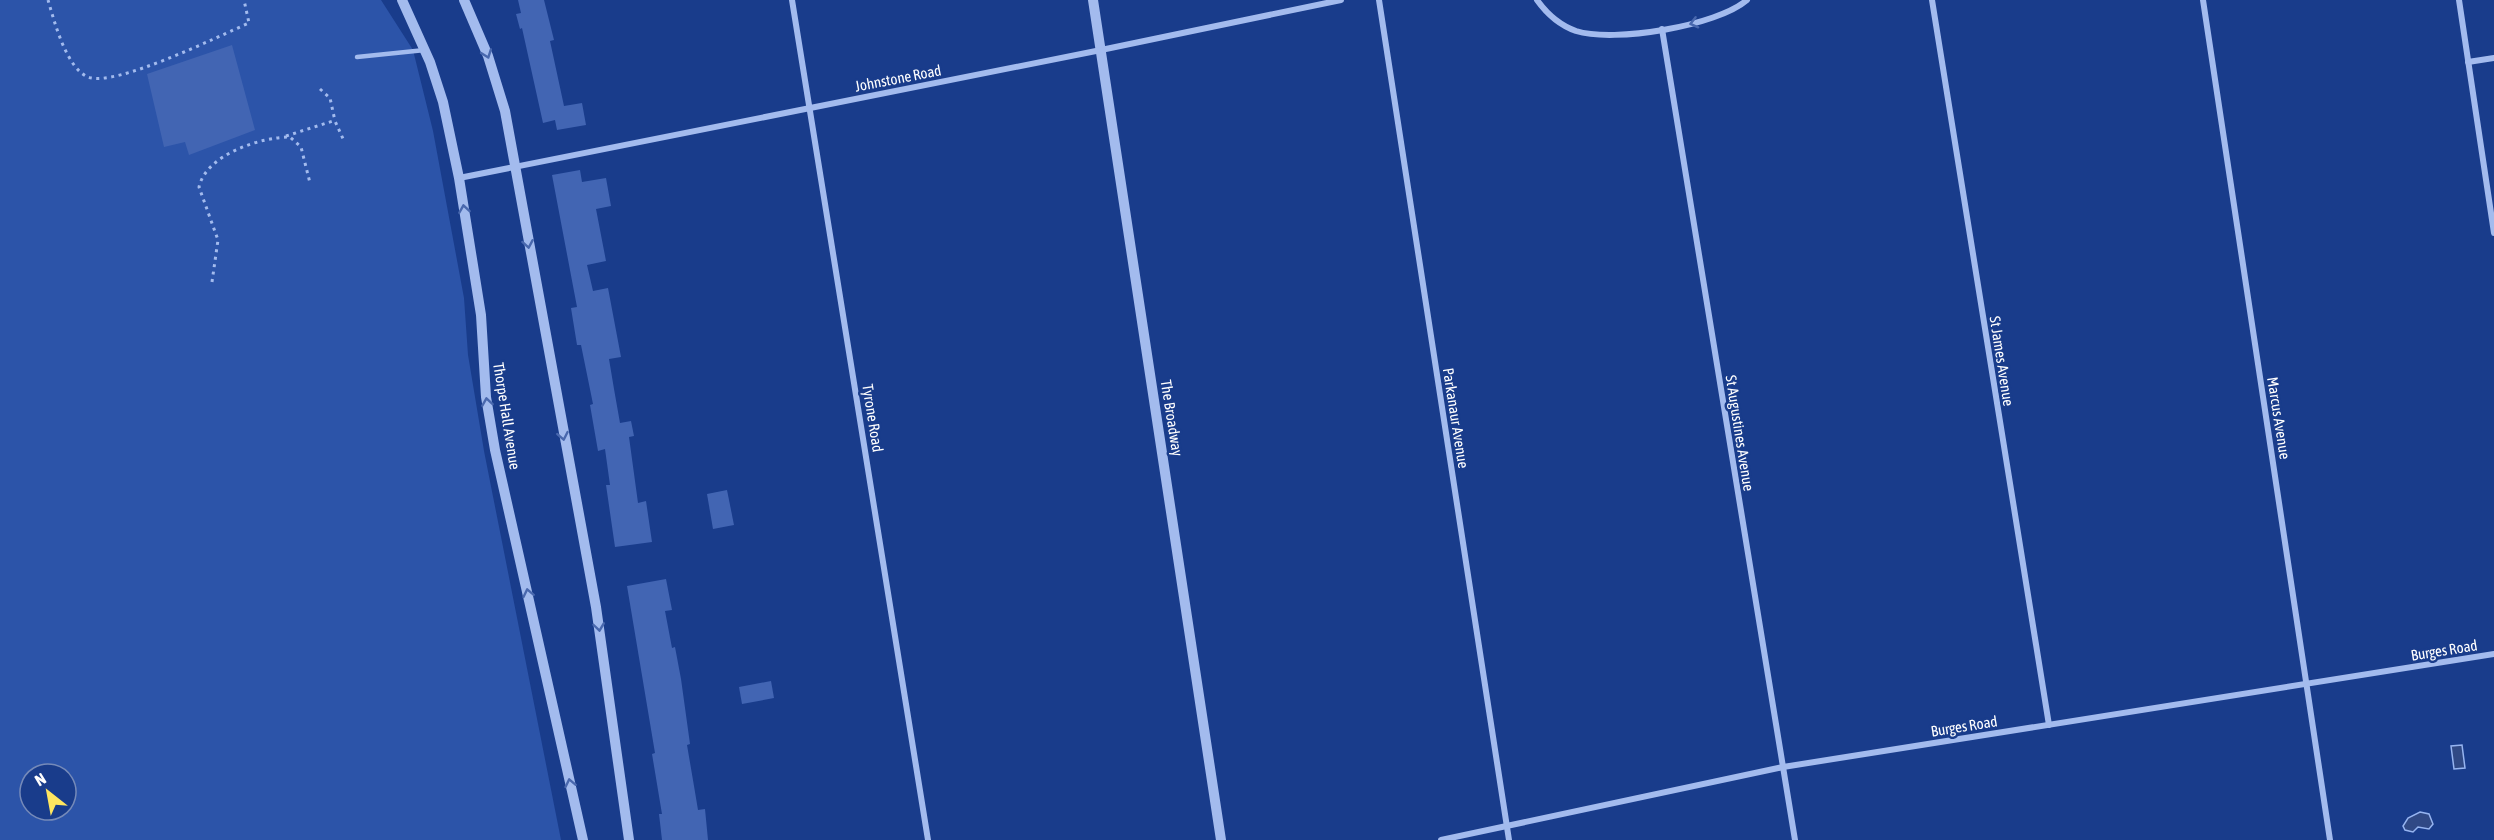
<svg xmlns="http://www.w3.org/2000/svg" width="2494" height="840" viewBox="0 0 2494 840" font-family="'Asap Condensed',sans-serif">
  <rect width="100%" height="100%" fill="#193c8b"/>
  <path fill="#2c54a9" fill-rule="evenodd" d="M0,0H381L413,50L433,131L464,298L468,355L484,451L561,840H0ZM30,774H66V810H30Z"/>
  <g fill="#304985" stroke="#96b4f0" stroke-width="1.5">
    <path d="M2462,745L2465,768L2454,769L2451,746Z"/>
    <path d="M2420,812L2429,814L2433,824L2429,829L2418,827L2413,832L2405,830L2403,826L2408,818Z"/>
  </g>
  <g fill="#4265b3">
    <path d="M518,0H544L554,40L550,41L564,106L582,103L586,125L557,130L555,120L543,123L522,28L520,29L516,14L521,13Z"/>
    <path d="M232,45L255,130L189,155L185,142L164,147L147,74Z"/>
    <path d="M580,170L582,182L606,178L611,206L596,209L606,261L587,265L593,291L608,288L621,357L609,359L614,389L620,423L631,421L634,436L629,437L638,503L646,501L652,542L615,547L606,485H610L605,449L598,451L590,405L593,404L581,345H577L571,308L577,307L552,175Z"/>
    <path d="M727,490L734,525L713,529L707,494Z"/>
    <path d="M666,579L672,610L665,611L672,648L675,647L681,679L690,744L687,745L694,786L698,810L705,809L708,840H662L659,814H662L652,754L655,753L627,586Z"/>
    <path d="M771,681L774,698L742,704L739,687Z"/>
  </g>
  <g fill="none" stroke-linecap="round" stroke-linejoin="round">
    <g stroke="#a3bbee" stroke-width="3" stroke-dasharray="3 4.5" stroke-linecap="butt">
      <path d="M48,0C54,20 66,68 88,77C114,88 219,36 249,23L244,0"/>
      <path d="M320,89L330,98L335,121"/>
      <path d="M286,136L333,121H335L344,141"/>
      <path d="M212,282L218,240L199,187C206,155 260,137 290,137L301,147L310,183"/>
    </g>
    <path stroke="#a3bbee" stroke-width="4.5" d="M357,57L425,50"/>
    <g stroke="#a3bbee" stroke-width="6">
      <path d="M792,0L928,840"/>
      <path d="M1379,0L1509,840"/>
      <path d="M1537,0C1547,14 1559,25 1576,31C1614,43 1717,26 1747,0"/>
      <path d="M1932,0L2049,725"/>
      <path d="M2203,0L2330,840"/>
      <path d="M2459,0L2494,233"/>
      <path d="M1662,29L1795,840"/>
      <path d="M2468,62L2494,58"/>
      <path d="M459,178L1101,50L1341,0"/>
      <path d="M1441,840L1783,767L2494,654"/>
    </g>
    <g stroke="#a3bbee" stroke-width="10">
      <path d="M402,0L430,62L443,102L459,178L481,315L486,397L495,450L583,840"/>
      <path d="M464,0L488,56L505,111L596,607L629,840"/>
      <path d="M1093,0L1221,840"/>
    </g>
  </g>
  <defs><path id="oneway-chevron" d="M-2-3.5L2.5 0L-2 3.5" fill="none" stroke-width="1.6" stroke-linecap="round" stroke-linejoin="round" transform="scale(1.5)"/></defs>
  <g stroke="#4968ae">
    <use href="#oneway-chevron" transform="translate(1694 23) rotate(166)"/>
    <use href="#oneway-chevron" transform="translate(487 54) rotate(70)"/>
    <use href="#oneway-chevron" transform="translate(464 209) rotate(-99)"/>
    <use href="#oneway-chevron" transform="translate(528 244) rotate(80)"/>
    <use href="#oneway-chevron" transform="translate(487 402) rotate(-99)"/>
    <use href="#oneway-chevron" transform="translate(563 436) rotate(79)"/>
    <use href="#oneway-chevron" transform="translate(528 593) rotate(-102)"/>
    <use href="#oneway-chevron" transform="translate(599 627) rotate(82)"/>
    <use href="#oneway-chevron" transform="translate(570 783) rotate(-102)"/>
  </g>
  <g text-anchor="middle" dominant-baseline="central" stroke-width="5" stroke-linejoin="round" paint-order="stroke">
    <g font-size="15" fill="#fff" stroke="#193c8b">
      <text transform="translate(898 78) rotate(-11)">Johnstone Road</text>
      <text transform="translate(2002 361) rotate(81)">St James Avenue</text>
      <text transform="translate(507 416) rotate(81)">Thorpe Hall Avenue</text>
      <text transform="translate(873 418) rotate(81)">Tyrone Road</text>
      <text transform="translate(1172 418) rotate(81)">The Broadway</text>
      <text transform="translate(1456 418) rotate(81)">Parkanaur Avenue</text>
      <text transform="translate(2279 418) rotate(81)">Marcus Avenue</text>
      <text transform="translate(1740 433) rotate(81)">St Augustines Avenue</text>
      <text transform="translate(2444 650) rotate(-9)">Burges Road</text>
      <text transform="translate(1964 726) rotate(-9)">Burges Road</text>
    </g>
  </g>
  <g transform="translate(48 792) rotate(329)"><circle r="28" fill="#193c8b" stroke="#758ab9" stroke-width="1.5"/>
  <path d="M0-4.5L10 22L0 15L-10 22Z" fill="#ffe660"/>
  <text y="-9" font-size="16" font-weight="bold" text-anchor="middle" fill="#ffffff">N</text>
  </g>
</svg>
